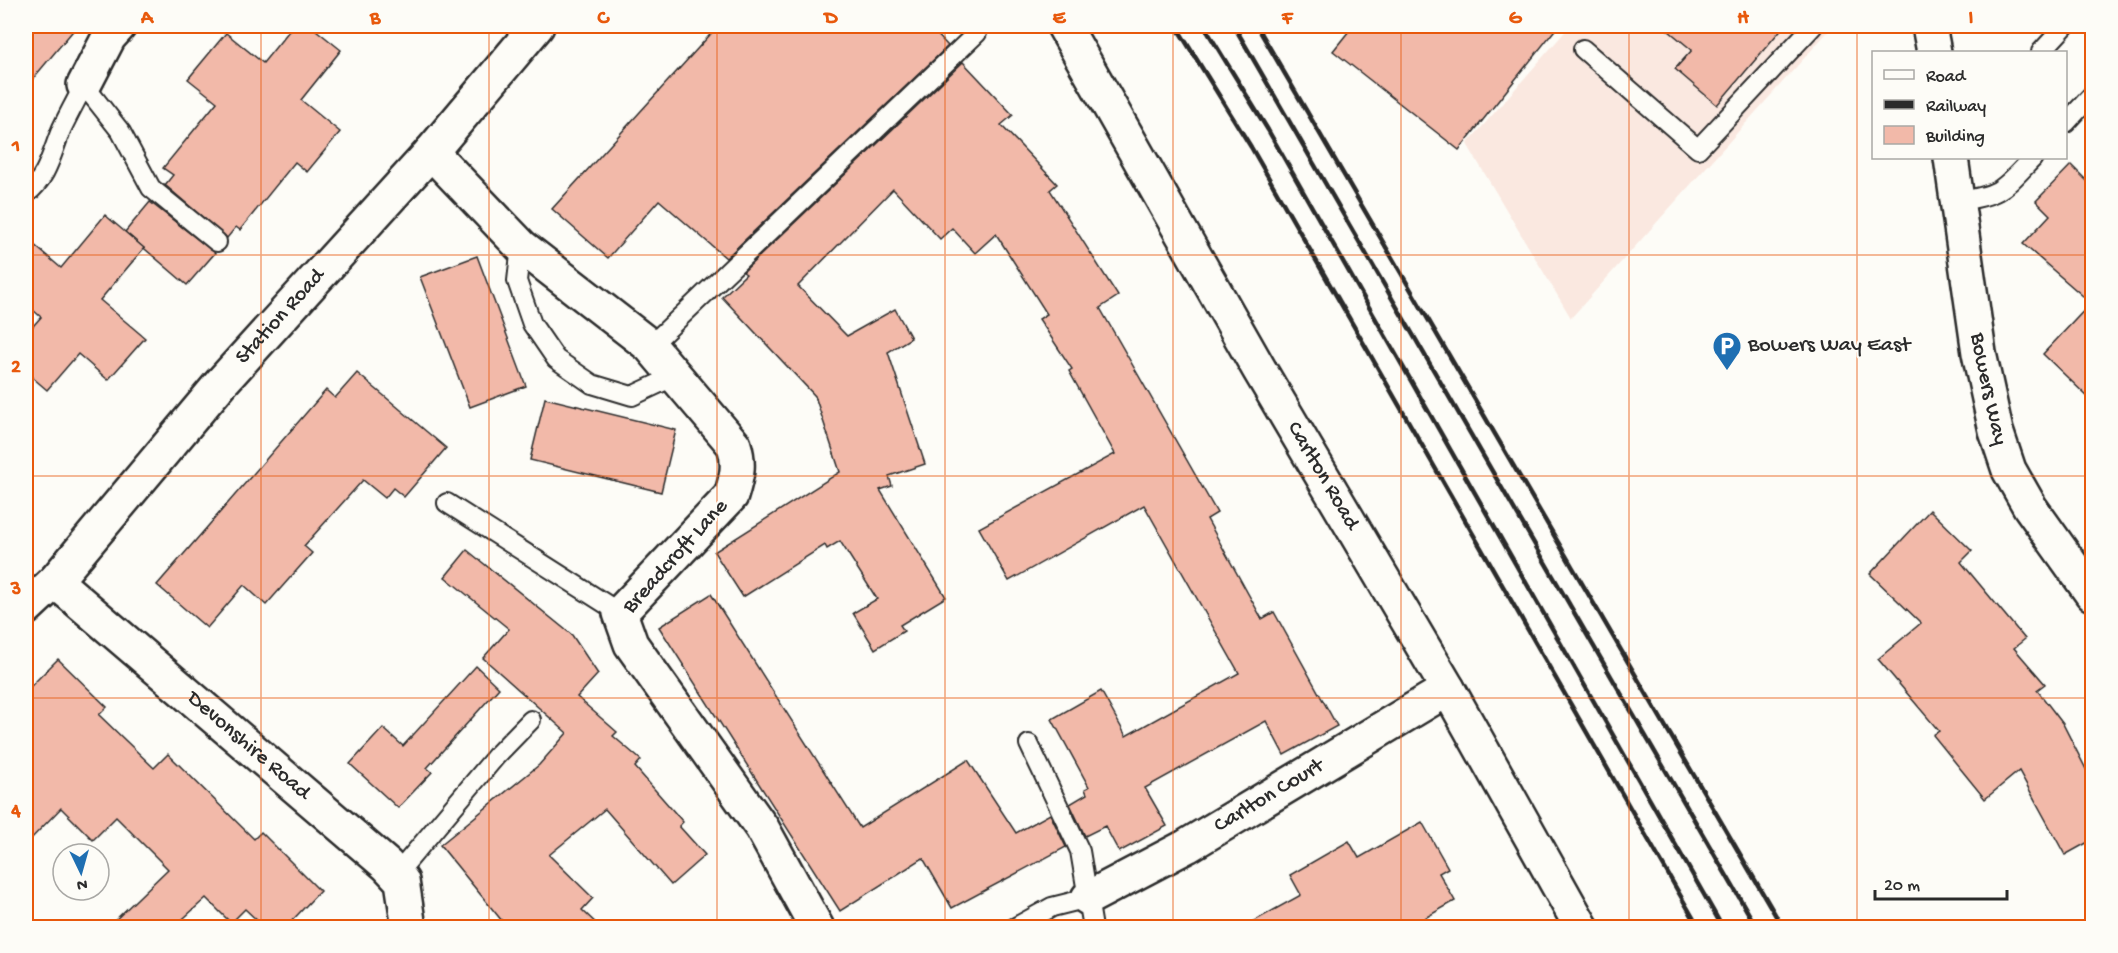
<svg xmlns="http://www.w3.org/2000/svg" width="2118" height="953" viewBox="0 0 2118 953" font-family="'Gochi Hand',sans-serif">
  <rect width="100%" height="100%" fill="#fdfcf7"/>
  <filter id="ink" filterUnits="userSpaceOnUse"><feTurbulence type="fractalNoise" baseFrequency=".0167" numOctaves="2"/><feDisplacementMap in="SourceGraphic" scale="12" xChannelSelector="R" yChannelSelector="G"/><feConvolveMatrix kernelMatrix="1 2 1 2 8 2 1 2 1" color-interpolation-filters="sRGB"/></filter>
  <g filter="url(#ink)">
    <path fill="#fae8e0" d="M1570,26H1833L1571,318L1467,144Z"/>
    <g fill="#f2b9a9" stroke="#2b2b2b" stroke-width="1.5">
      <path d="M26,26H77L26,87Z"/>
      <path d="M293,26H311L341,50L301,100L340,132L307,172L295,162L240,230L236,227L227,238L165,185L173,175L163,168L217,102L188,79L226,33L263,63Z"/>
      <path d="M718,26H929L948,46L726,258L659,200L608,258L552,209Z"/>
      <path d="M1353,26H1558L1459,150L1333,51Z"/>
      <path d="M1663,26H1784L1717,105L1675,69L1692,50Z"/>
      <path d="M963,62L1013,115L1001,125L1057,184L1050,190L1118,296L1100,308L1217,513L1207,519L1262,619L1274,612L1337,726L1284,755L1266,721L1145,788L1167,826L1119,852L1105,826L1085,836L1070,804L1087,794L1085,789L1089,787L1052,719L1101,691L1126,736L1239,673L1144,505L1009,581L979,528L1115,454L1069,371L1072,369L1039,319L1047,314L996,234L975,253L952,228L940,239L893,189L798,286L847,336L895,309L911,338L888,352L925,464L889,476L892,486L880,490L946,597L900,625L904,631L875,649L853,613L877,599L840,541L827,549L825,545L743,597L714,552L840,472L815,396L722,297L746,274L743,272Z"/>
      <path d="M2071,165L2092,186V401L2043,354L2091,303L2023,244L2050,215L2036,201Z"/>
      <path d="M150,202L215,253L187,285L125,232Z"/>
      <path d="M105,215L144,248L100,300L145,338L108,380L78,354L47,390L26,372V334L41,317L26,304V238L61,268Z"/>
      <path d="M477,256L526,386L470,407L420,277Z"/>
      <path d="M357,373L446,448L404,497L393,488L385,498L363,480L304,546L312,553L266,605L244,585L207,628L157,585L326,390L335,398Z"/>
      <path d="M545,398L676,430L661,492L530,460Z"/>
      <path d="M1930,510L1972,551L1961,562L2025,639L2014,648L2045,684L2037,690L2063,724L2092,781V840L2065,855L2019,771L1985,799L1933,735L1939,731L1878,659L1921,623L1870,574Z"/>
      <path d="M467,550L572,635L598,674L577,697L617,732L613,736L641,760L635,767L683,822L679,826L705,855L671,885L605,809L549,855L593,898L582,910L600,927H507L440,845L539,765L567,733L483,658L509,629L445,577Z"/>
      <path d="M711,594L860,828L968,760L1016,833L1050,814L1066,847L952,908L923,858L840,911L659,627Z"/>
      <path d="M58,659L107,707L99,715L154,768L168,754L254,839L261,832L320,891L286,927H264L245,909L231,923L206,898L174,927H108L168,869L116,817L93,840L61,808L26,844V691Z"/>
      <path d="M476,666L499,688L427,768L432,772L398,808L350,764L383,728L403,746Z"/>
      <path d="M1422,822L1448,868L1439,873L1455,901L1409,927H1243L1301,895L1290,875L1349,841L1359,858Z"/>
    </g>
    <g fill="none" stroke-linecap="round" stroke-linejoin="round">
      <g stroke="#2b2b2b" stroke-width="22">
        <g id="lane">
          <path d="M1583,49L1698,149L1813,26"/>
          <path d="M2041,52L2065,26"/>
          <path d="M2066,123L2092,95"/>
          <path d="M26,194C48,178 52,151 62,128C69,113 77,99 84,85L121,132L151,188L217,242"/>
          <path d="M1958,201C2002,195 2003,189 2033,158"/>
          <path d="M521,246L517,281L532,324L556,359L592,384L632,396L677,375"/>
          <path d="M650,346L977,33"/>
          <path d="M447,503L620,613"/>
          <path d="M1029,744L1080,851L1093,928"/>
          <path d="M396,875L497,755L531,720"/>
          <path d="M1014,928L1052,907L1088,898"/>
        </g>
      </g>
      <g stroke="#2b2b2b" stroke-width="38">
        <g id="street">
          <path id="s1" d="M1064,26L1259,369L1448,689L1582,928"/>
          <path d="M1929,26L1934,52"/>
          <path d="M84,85L109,37L119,26"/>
          <path d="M431,152L521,246L650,346L734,445C740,464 737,477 731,496L620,613L631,644L762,828L817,928"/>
          <path id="s2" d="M1951,158L1979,353L1996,431L2009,470L2030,507L2092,594"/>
          <path id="s3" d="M55,581L387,865L402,881L409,928"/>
          <path id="s4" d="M1088,898L1187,846L1448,689"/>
        </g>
      </g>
      <g stroke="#2b2b2b" stroke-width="38">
        <g id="secondary">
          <path id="s5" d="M26,608L55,581L221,383L431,152L537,26"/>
        </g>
      </g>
      <use href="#lane" stroke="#fdfcf7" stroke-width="18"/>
      <use href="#street" stroke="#fdfcf7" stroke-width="33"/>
      <use href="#secondary" stroke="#fdfcf7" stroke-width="33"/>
      <g stroke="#2b2b2b" stroke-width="4.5">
        <path d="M1176,26L1251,147L1699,928"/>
        <path d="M1204,26L1268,130L1723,928"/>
        <path d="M1234,26L1757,928"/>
        <path d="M1257,26L1783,928"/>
      </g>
    </g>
  </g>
  <path fill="none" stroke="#e8590c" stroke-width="1.5" stroke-opacity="0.55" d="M261,26V928M489,26V928M717,26V928M945,26V928M1173,26V928M1401,26V928M1629,26V928M1857,26V928M26,255H2092M26,476H2092M26,698H2092"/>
  <defs>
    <g id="parking-pin" transform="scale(1.5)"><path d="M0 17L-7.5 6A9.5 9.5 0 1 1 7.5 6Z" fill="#1f6fb2" stroke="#fdfcf7"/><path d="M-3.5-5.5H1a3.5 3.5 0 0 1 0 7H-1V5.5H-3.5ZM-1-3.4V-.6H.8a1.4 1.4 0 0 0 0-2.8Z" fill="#fff"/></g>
  </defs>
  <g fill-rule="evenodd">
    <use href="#parking-pin" x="1727" y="346"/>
  </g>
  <g text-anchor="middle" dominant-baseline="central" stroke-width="4.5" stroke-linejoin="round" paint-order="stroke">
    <g font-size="22" fill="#2b2b2b" stroke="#fdfcf7">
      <text stroke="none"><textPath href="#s5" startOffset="387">Station Road</textPath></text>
      <text stroke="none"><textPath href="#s2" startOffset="234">Bowers Way</textPath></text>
      <text stroke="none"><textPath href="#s1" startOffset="519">Carlton Road</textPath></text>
      <text transform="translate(676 557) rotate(-48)">Breadcroft Lane</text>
      <text stroke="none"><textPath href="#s3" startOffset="254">Devonshire Road</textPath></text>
      <text stroke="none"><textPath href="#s4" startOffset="208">Carlton Court</textPath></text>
    </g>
    <g font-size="22" fill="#2b2b2b" stroke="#fdfcf7" text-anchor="start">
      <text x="1748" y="346">Bowers Way East</text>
    </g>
  </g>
  <rect width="2118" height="953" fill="none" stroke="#fdfcf7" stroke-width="66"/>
  <rect x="1872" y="51" width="195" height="108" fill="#fdfcf7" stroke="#a9a8a5" stroke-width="1.5"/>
  <rect x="1884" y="70" width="30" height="9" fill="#fdfcf7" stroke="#a9a8a5" stroke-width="1.5"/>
  <text x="1926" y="81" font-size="18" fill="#2b2b2b">Road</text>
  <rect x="1884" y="100" width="30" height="9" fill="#2b2b2b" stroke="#a9a8a5" stroke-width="1.5"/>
  <text x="1926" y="111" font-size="18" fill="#2b2b2b">Railway</text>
  <rect x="1884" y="126" width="30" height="18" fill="#f2b9a9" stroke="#a9a8a5" stroke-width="1.5"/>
  <text x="1926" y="141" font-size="18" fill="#2b2b2b">Building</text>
  <g transform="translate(81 872) rotate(175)"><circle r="28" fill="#fdfcf7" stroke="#a9a8a5" stroke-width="1.5"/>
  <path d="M0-4.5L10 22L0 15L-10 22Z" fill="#1f6fb2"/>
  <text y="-9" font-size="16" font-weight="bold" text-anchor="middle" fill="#2b2b2b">N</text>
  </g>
  <path d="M1875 890v9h132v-9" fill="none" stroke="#2b2b2b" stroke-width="3"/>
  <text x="1884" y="890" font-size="18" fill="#2b2b2b" stroke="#fdfcf7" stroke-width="4.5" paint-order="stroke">20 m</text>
  <rect x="33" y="33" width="2052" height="887" fill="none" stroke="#e8590c" stroke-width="2"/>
  <g font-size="20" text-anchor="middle" font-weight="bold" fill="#e8590c">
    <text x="147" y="23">A</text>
    <text x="375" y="23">B</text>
    <text x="603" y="23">C</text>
    <text x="831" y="23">D</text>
    <text x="1059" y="23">E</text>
    <text x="1287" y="23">F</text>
    <text x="1515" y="23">G</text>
    <text x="1743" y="23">H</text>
    <text x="1971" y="23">I</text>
    <text x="16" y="151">1</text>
    <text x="16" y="372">2</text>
    <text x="16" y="594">3</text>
    <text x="16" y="816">4</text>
  </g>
</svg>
